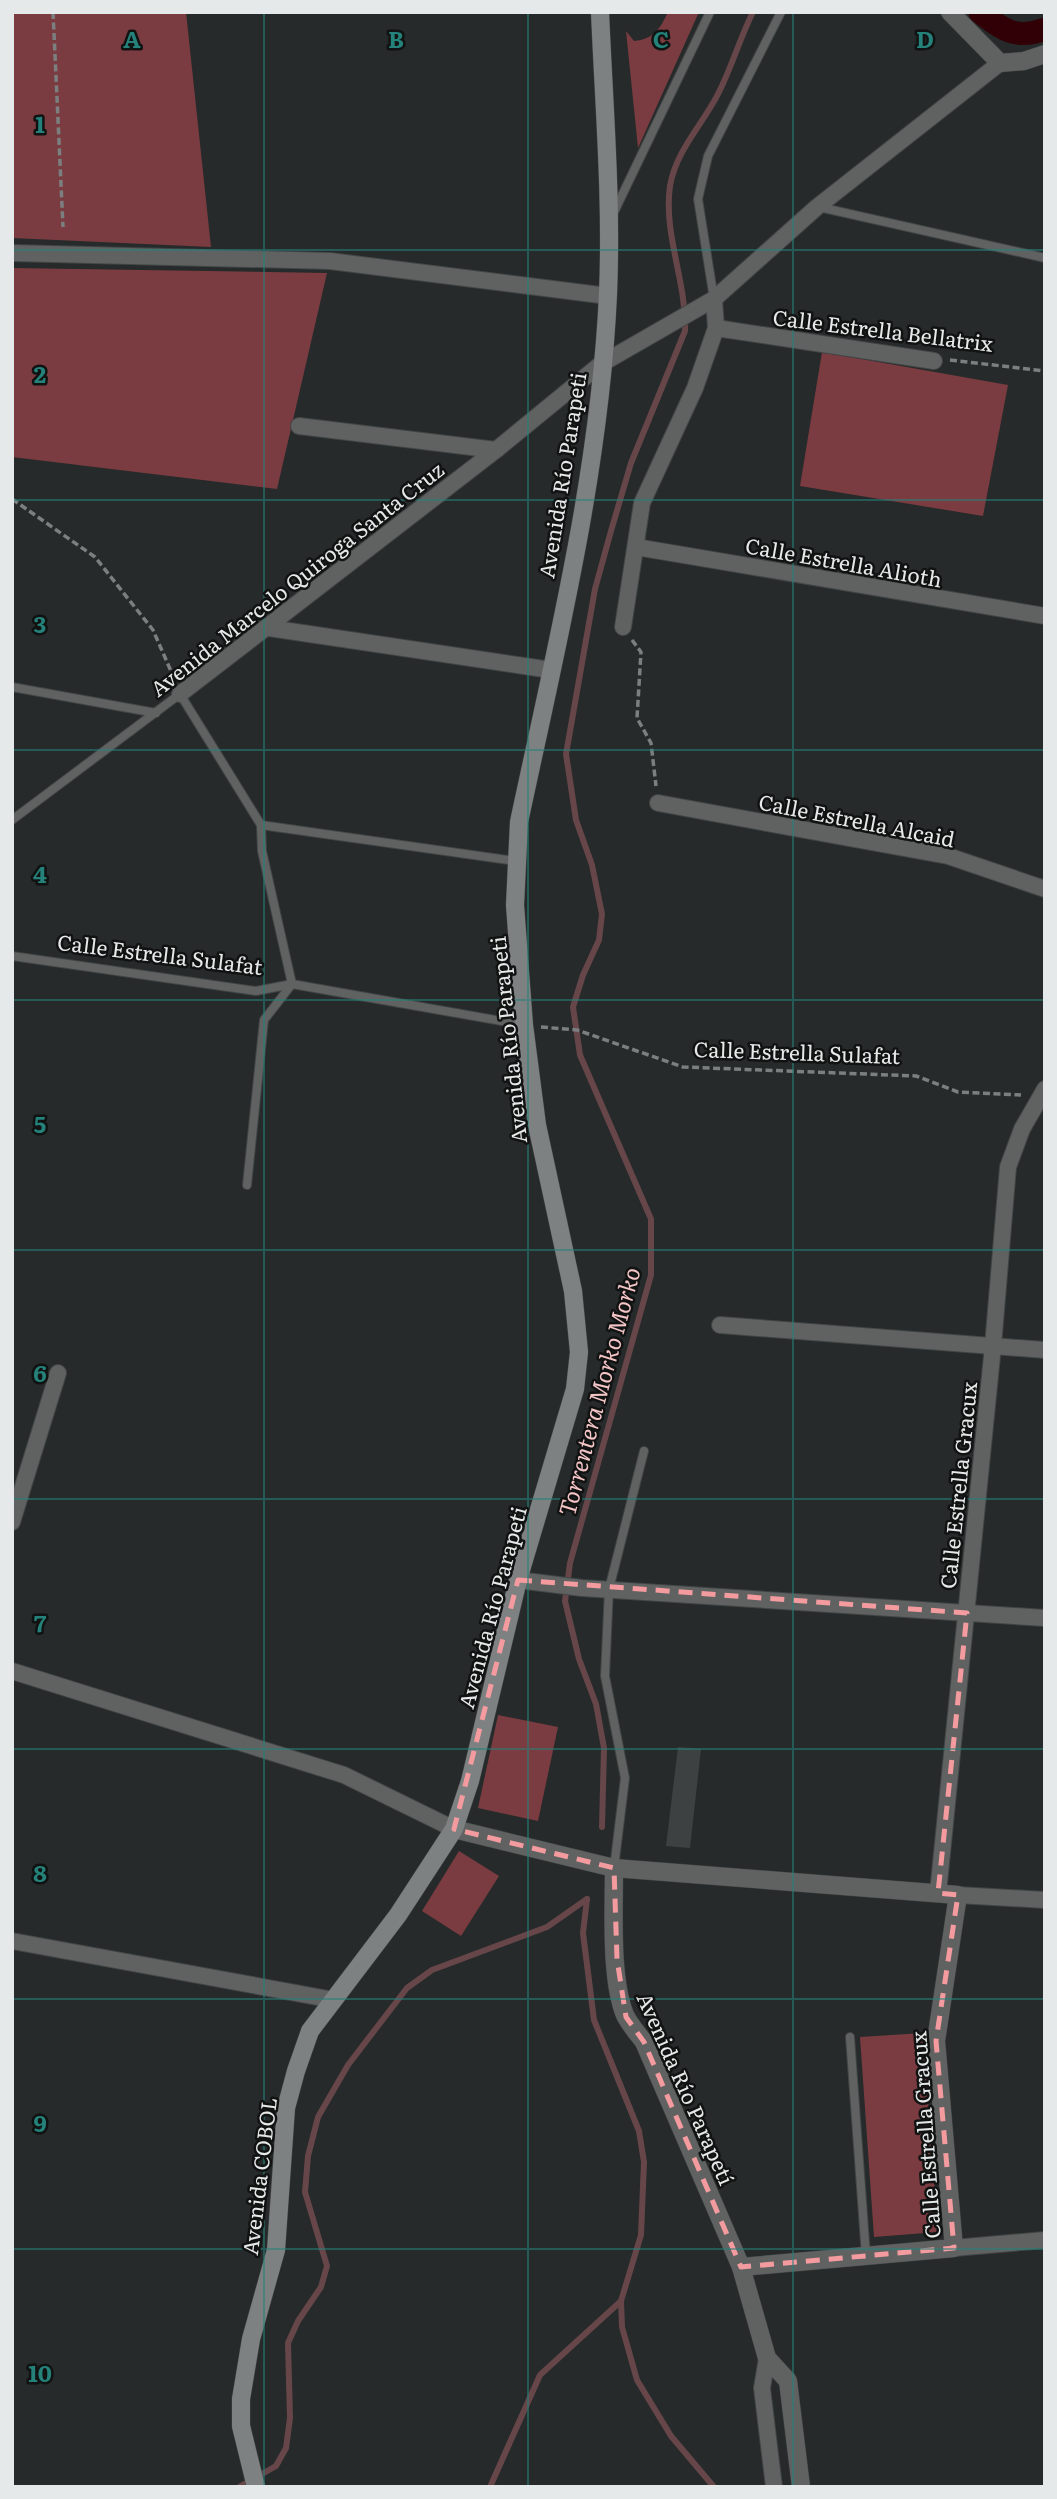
<svg xmlns="http://www.w3.org/2000/svg" width="1057" height="2499" viewBox="0 0 1057 2499" font-family="Literata,serif">
  <rect width="100%" height="100%" fill="#262a2a"/>
  <g fill="#7a3c40">
    <path d="M12,12H186L211,247L12,238Z"/>
    <path d="M668,12H699L638,148L626,31L634,41C654,39 660,29 668,12Z"/>
    <path d="M12,268L327,273L277,489L12,457Z"/>
    <path d="M822,352L1008,385L983,516L800,486Z"/>
    <path d="M498,1715L558,1727L538,1821L478,1808Z"/>
    <path d="M459,1851L499,1876L461,1936L422,1911Z"/>
    <path d="M923,2033L938,2232L874,2237L860,2037Z"/>
  </g>
  <g fill="none" stroke-linecap="round" stroke-linejoin="round">
    <g stroke="#67464a" stroke-width="6">
      <path d="M602,1827L604,1748L596,1704L579,1659L565,1601L570,1563L651,1275V1219L580,1055L573,1007L583,975L599,940L602,914L592,865L576,820L566,754L595,589L611,531L631,463L685,331C687,283 663,234 670,186C676,150 704,123 719,92C732,66 740,38 753,12"/>
      <path d="M587,1899L583,1933L594,2020L639,2131L644,2162L641,2235L621,2301L622,2327L637,2380L671,2436L714,2487"/>
      <path d="M239,2487L276,2466L286,2448L290,2418L288,2343L298,2321L321,2287L327,2266L305,2192L308,2156L318,2117L348,2065L407,1988L432,1970L547,1927L587,1899"/>
      <path d="M490,2487L540,2375L621,2301"/>
    </g>
    <path stroke="#300006" stroke-width="23" d="M980,12C1002,30 1017,40 1045,29"/>
  </g>
  <path fill="#3d4142" d="M678,1747L701,1749L690,1848L666,1846Z"/>
  <g fill="none" stroke-linecap="round" stroke-linejoin="round">
    <g stroke="#414545" stroke-width="10">
      <g id="service">
        <path d="M819,207L1045,258"/>
        <path d="M614,212L710,12"/>
        <path d="M714,299L698,199L708,156L781,12"/>
        <path d="M12,687L156,713"/>
        <path d="M12,820L180,694L261,825L262,851L292,984"/>
        <path d="M261,825L515,861"/>
        <path d="M12,956L256,991L292,984L524,1025"/>
        <path d="M247,1185L264,1020L292,984"/>
        <path d="M614,1868L625,1778L605,1676L609,1589L644,1451"/>
        <path d="M850,2037L866,2256"/>
      </g>
    </g>
    <g stroke="#414545" stroke-width="18">
      <g id="minor">
        <path d="M12,253L330,261L608,296"/>
        <path d="M716,328L934,361"/>
        <path d="M299,426L496,450"/>
        <path d="M636,547L1045,616"/>
        <path d="M623,627L642,503L695,388L716,328L714,299"/>
        <path d="M269,628L551,670"/>
        <path d="M180,694L496,450L601,364L714,299L817,207L1000,63"/>
        <path d="M658,803L948,856L1045,889"/>
        <path d="M720,1325L1045,1350"/>
        <path d="M12,1522L58,1373"/>
        <path d="M518,1580L582,1588L1045,1618"/>
        <path d="M12,1671L344,1775L454,1829"/>
        <path d="M938,1893L993,1346L1008,1167L1022,1129L1045,1089"/>
        <path d="M958,1895L1045,1900"/>
        <path d="M12,1941L334,2000"/>
        <path d="M954,2248L1045,2240"/>
        <path d="M767,2358L762,2388L774,2487"/>
      </g>
    </g>
    <g stroke="#414545" stroke-width="19">
      <g id="tertiary">
        <path d="M950,12L1000,63L1024,61L1045,54"/>
        <path d="M454,1829L614,1868L958,1895L936,2041L954,2248L741,2267"/>
        <path d="M614,1868C614,1908 610,1979 625,2015C630,2025 638,2034 644,2042L741,2267L767,2358L788,2381L801,2487"/>
      </g>
    </g>
    <g stroke="#414545" stroke-width="19">
      <path id="secondary" d="M256,2487L241,2426V2399L251,2339L276,2250L286,2108L296,2071L310,2031L398,1915L454,1829L470,1781L518,1580L575,1389L579,1352L573,1291L537,1125L524,1025L515,905L519,822C556,648 600,472 608,294C612,200 604,106 600,12"/>
    </g>
    <g stroke="#7c7f7f" stroke-width="3.5" stroke-dasharray="7 3.5" stroke-linecap="butt">
      <path d="M53,12L63,227"/>
      <path d="M950,360L1045,371"/>
      <path d="M12,499L95,557L153,630L174,678"/>
      <path d="M632,640L641,652L637,718L651,743L656,786"/>
      <path d="M541,1027L577,1030L683,1067L916,1076L958,1092L1021,1095"/>
    </g>
    <use href="#service" stroke="#606262" stroke-width="8"/>
    <use href="#minor" stroke="#606262" stroke-width="16"/>
    <use href="#tertiary" stroke="#606262" stroke-width="18"/>
    <use href="#secondary" stroke="#7e8182" stroke-width="18"/>
  </g>
  <path fill="none" stroke="#f49b9f" stroke-width="5" stroke-dasharray="14 9" stroke-linejoin="round" d="M518,1580L967,1613L938,1893L958,1895L936,2041L954,2248L741,2267L644,2042L626,2017L617,1959L614,1868L454,1829Z"/>
  <path fill="none" stroke="#24827a" stroke-width="2" stroke-opacity="0.55" d="M264,12V2487M528,12V2487M793,12V2487M12,250H1045M12,500H1045M12,750H1045M12,1000H1045M12,1250H1045M12,1499H1045M12,1749H1045M12,1999H1045M12,2249H1045"/>
  <g text-anchor="middle" dominant-baseline="central" stroke-width="5" stroke-linejoin="round" paint-order="stroke">
    <g font-size="21" fill="#e6e9e9" stroke="#111212">
      <text transform="translate(883 329) rotate(7)">Calle Estrella Bellatrix</text>
      <text transform="translate(561 475) rotate(-81)">Avenida Río Parapeti</text>
      <text transform="translate(844 561) rotate(10)">Calle Estrella Alioth</text>
      <text transform="translate(296 578) rotate(-38)">Avenida Marcelo Quiroga Santa Cruz</text>
      <text transform="translate(857 819) rotate(11)">Calle Estrella Alcaid</text>
      <text transform="translate(160 953) rotate(7)">Calle Estrella Sulafat</text>
      <text transform="translate(507 1040) rotate(-96)">Avenida Río Parapeti</text>
      <text transform="translate(797 1051) rotate(2)">Calle Estrella Sulafat</text>
      <text transform="translate(957 1485) rotate(-84)">Calle Estrella Gracux</text>
      <text transform="translate(491 1607) rotate(-75)">Avenida Río Parapeti</text>
      <text transform="translate(687 2088) rotate(66)">Avenida Río Parapetí</text>
      <text transform="translate(924 2135) rotate(-94)">Calle Estrella Gracux</text>
      <text transform="translate(258 2176) rotate(-83)">Avenida COBOL</text>
    </g>
    <g font-size="23" font-style="italic" fill="#f4c5c6" stroke="#111212">
      <text transform="translate(598 1391) rotate(-75)">Torrentera Morko Morko</text>
    </g>
  </g>
  <g font-size="23" text-anchor="middle" font-weight="bold" fill="#24827a" stroke="#111212" stroke-width="5" stroke-linejoin="round" paint-order="stroke">
    <text x="132" y="48">A</text>
    <text x="396" y="48">B</text>
    <text x="661" y="48">C</text>
    <text x="925" y="48">D</text>
    <text x="40" y="133">1</text>
    <text x="40" y="383">2</text>
    <text x="40" y="633">3</text>
    <text x="40" y="883">4</text>
    <text x="40" y="1133">5</text>
    <text x="40" y="1382">6</text>
    <text x="40" y="1632">7</text>
    <text x="40" y="1882">8</text>
    <text x="40" y="2132">9</text>
    <text x="40" y="2382">10</text>
  </g>
  <rect width="1057" height="2499" fill="none" stroke="#e6e9e9" stroke-width="28"/>
</svg>
